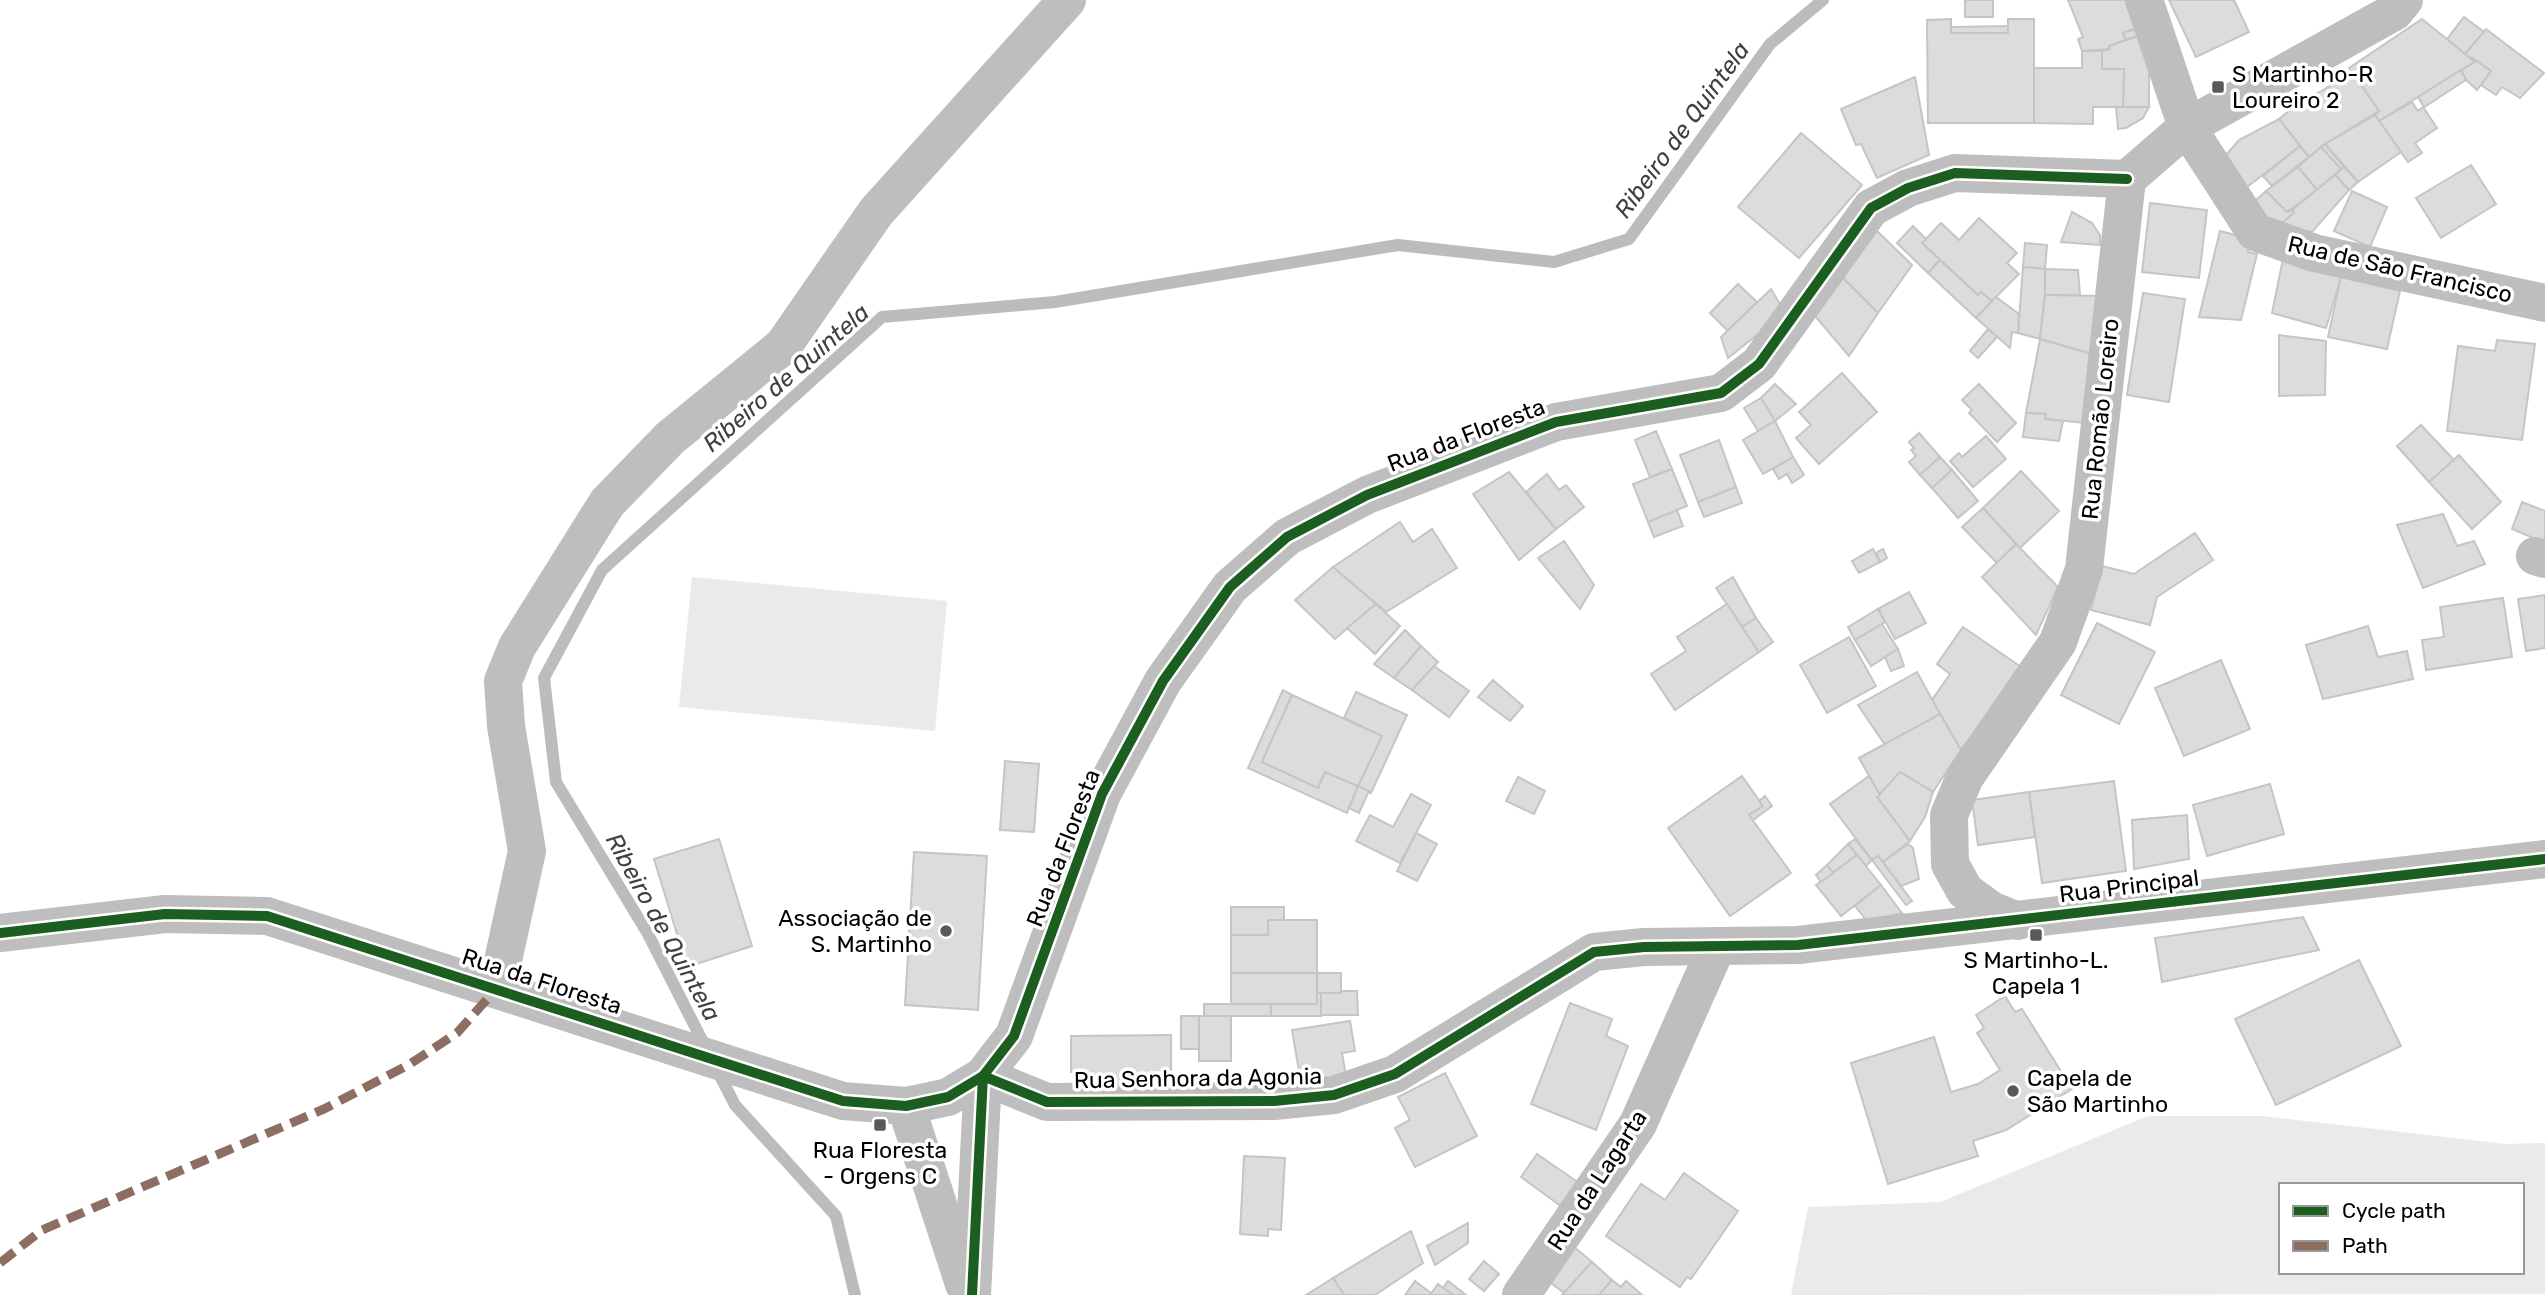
<svg xmlns="http://www.w3.org/2000/svg" width="2545" height="1295" viewBox="0 0 2545 1295" font-family="Rubik,sans-serif">
  <rect width="100%" height="100%" fill="#fff"/>
  <g fill="#eaeaea" fill-rule="evenodd">
    <path d="M692,577L947,601L935,731L679,707Z"/>
    <path d="M2148,1116H2263L2506,1144L2545,1143V1294L1791,1295L1808,1207L1940,1202ZM2281,1185H2522V1272H2281Z"/>
  </g>
  <g fill="none" stroke-linecap="round" stroke-linejoin="round">
    <g stroke="#bcbcbc" stroke-width="12">
      <path d="M706,1048L648,934L556,782L544,678L602,570L882,317L1055,302L1398,245L1554,262L1629,239L1770,44L1823,0"/>
      <path d="M716,1068L735,1105L836,1216L855,1295"/>
    </g>
  </g>
  <g fill="#dcdcdc" stroke="#c5c5c5" stroke-width="2">
    <rect x="1965" y="0" width="28" height="17"/>
    <path d="M2068,0H2130L2139,27L2123,33L2126,40L2109,46L2110,49L2082,51L2078,39L2083,37Z"/>
    <path d="M2169,0H2234L2249,32L2196,57Z"/>
    <path d="M2464,17L2484,32L2465,54L2447,39Z"/>
    <path d="M1951,19V33H2008V19H2034V123H1928L1927,20Z"/>
    <path d="M2422,19L2475,62L2379,121L2375,115L2379,111L2349,68Z"/>
    <path d="M2008,26V33H1951V27Z"/>
    <path d="M2136,29L2138,36L2126,40L2123,33Z"/>
    <path d="M2486,29L2544,73L2520,98L2502,87L2496,95L2481,85L2491,71L2465,54Z"/>
    <path d="M2138,36L2149,68V107H2123L2124,69H2102V51L2110,49L2109,46Z"/>
    <path d="M2082,51H2102V69H2124L2123,107H2093V124L2034,123V68H2082Z"/>
    <path d="M2471,57L2491,71L2477,90L2466,80L2461,70L2475,62Z"/>
    <path d="M2461,70L2466,80L2424,107L2418,97Z"/>
    <path d="M2353,73L2379,111L2325,144L2309,157L2279,119L2298,104Z"/>
    <path d="M1915,77L1929,155L1877,178L1861,144L1856,145L1841,109Z"/>
    <path d="M2412,102L2418,111L2423,107L2437,128L2415,143L2422,153L2408,162L2379,121Z"/>
    <path d="M2116,107H2149L2143,118L2126,128L2118,129Z"/>
    <path d="M2375,115L2401,152L2358,182L2325,144Z"/>
    <path d="M2279,119L2300,146L2242,191L2218,164L2239,140Z"/>
    <path d="M1801,133L1862,185L1799,258L1738,207Z"/>
    <path d="M2325,144L2344,167L2341,169L2321,147Z"/>
    <path d="M2300,146L2309,157L2272,186L2263,176Z"/>
    <path d="M2321,147L2341,169L2317,190L2298,167Z"/>
    <path d="M2471,165L2496,204L2441,238L2416,198Z"/>
    <path d="M2298,167L2317,190L2287,212L2266,191Z"/>
    <path d="M2344,167L2358,182L2349,190L2335,175Z"/>
    <path d="M2335,175L2349,190L2312,232L2276,229L2294,212L2292,210Z"/>
    <path d="M2266,191L2287,212L2292,210L2294,212L2275,230L2248,207Z"/>
    <path d="M2352,191L2387,207L2370,247L2334,231Z"/>
    <path d="M2150,203L2207,210L2199,278L2142,272Z"/>
    <path d="M2072,212L2092,223L2100,235V245L2061,242Z"/>
    <path d="M1979,218L2017,253L2007,263L2019,274L1992,301L1981,292L1978,295L1922,243L1941,223L1959,240Z"/>
    <path d="M1913,226L1926,239L1922,243L1940,260L1928,273L1897,243Z"/>
    <path d="M1875,229L1912,265L1878,313L1842,277Z"/>
    <path d="M2220,231L2251,239L2248,252L2257,254L2241,320L2199,317Z"/>
    <path d="M2025,243L2047,245L2045,269L2023,267Z"/>
    <path d="M2283,259L2341,277L2326,328L2272,313Z"/>
    <path d="M1940,260L1978,295L1981,292L1992,301L1976,318L1928,273Z"/>
    <path d="M2023,267L2045,269V295L2040,339L2018,333Z"/>
    <path d="M2045,269L2078,270L2080,295H2045Z"/>
    <path d="M1842,277L1878,313L1849,356L1815,316Z"/>
    <path d="M2341,277L2400,291L2387,349L2328,337Z"/>
    <path d="M1738,284L1757,302L1728,331L1710,313Z"/>
    <path d="M1771,289L1781,306L1758,334L1728,358L1721,337Z"/>
    <path d="M2143,293L2185,299L2169,402L2127,395Z"/>
    <path d="M2045,295L2100,296L2095,355L2040,339Z"/>
    <path d="M1996,297L2019,314L2018,333L2012,332L2010,348L1976,318Z"/>
    <path d="M1988,329L1997,337L1978,358L1970,351Z"/>
    <path d="M2279,335L2326,341L2325,395L2279,396Z"/>
    <path d="M2040,339L2095,355L2086,423L2045,419L2046,414L2026,413Z"/>
    <path d="M2497,340L2535,344L2522,440L2447,431L2458,346L2495,351Z"/>
    <path d="M1842,373L1877,412L1819,464L1796,438L1811,425L1799,412Z"/>
    <path d="M1775,384L1796,404L1775,421L1761,398Z"/>
    <path d="M1979,384L2016,423L1997,442L1969,413L1972,410L1962,400Z"/>
    <path d="M1761,398L1775,421L1758,431L1744,408Z"/>
    <path d="M2026,413L2046,414L2045,419L2063,421L2059,441L2023,437Z"/>
    <path d="M1775,421L1793,457L1763,474L1743,440Z"/>
    <path d="M2421,425L2454,460L2429,482L2397,446Z"/>
    <path d="M1656,431L1672,469L1650,477L1635,440Z"/>
    <path d="M1919,433L1940,457L1920,475L1909,462L1916,456L1911,450L1914,448L1909,442Z"/>
    <path d="M1986,436L2006,459L1973,487L1950,461L1959,453L1962,457Z"/>
    <path d="M1719,440L1736,487L1698,502L1680,455Z"/>
    <path d="M2459,455L2501,502L2472,529L2429,482Z"/>
    <path d="M1793,457L1804,475L1792,483L1787,474L1779,479L1773,469Z"/>
    <path d="M1940,457L1952,470L1932,488L1920,475Z"/>
    <path d="M1672,469L1687,506L1648,522L1633,484Z"/>
    <path d="M1952,470L1978,501L1958,518L1932,488Z"/>
    <path d="M2021,471L2059,511L2020,548L1983,508Z"/>
    <path d="M1509,472L1556,529L1519,560L1473,494Z"/>
    <path d="M1547,474L1559,490L1566,485L1584,507L1556,529L1526,492Z"/>
    <path d="M1736,487L1742,503L1704,517L1698,502Z"/>
    <path d="M2522,502L2545,511V543L2512,529Z"/>
    <path d="M1983,508L2016,544L1997,563L1962,527Z"/>
    <path d="M1677,510L1683,526L1654,537L1648,522Z"/>
    <path d="M2443,514L2457,546L2474,541L2485,564L2423,588L2397,525Z"/>
    <path d="M1400,522L1413,542L1432,529L1457,568L1386,612L1333,567Z"/>
    <path d="M2195,533L2213,560L2157,597L2150,625L2091,610L2102,566L2134,574Z"/>
    <path d="M1564,541L1594,585L1580,609L1538,558Z"/>
    <path d="M2016,544L2058,587L2036,635L1982,577Z"/>
    <path d="M1873,549L1880,562L1859,573L1852,561Z"/>
    <path d="M1883,549L1887,558L1880,562L1876,553Z"/>
    <path d="M1333,567L1376,604L1335,639L1295,600Z"/>
    <path d="M1733,577L1756,618L1742,627L1716,588Z"/>
    <path d="M1909,592L1926,623L1895,639L1878,609Z"/>
    <path d="M2545,595V648L2526,651L2518,599Z"/>
    <path d="M2503,598L2512,657L2426,670L2422,640L2444,637L2440,607Z"/>
    <path d="M1376,604L1400,626L1375,654L1347,628Z"/>
    <path d="M1727,604L1759,652L1675,710L1651,674L1686,651L1677,637Z"/>
    <path d="M1878,609L1885,622L1855,640L1848,627Z"/>
    <path d="M1756,618L1773,642L1759,652L1742,627Z"/>
    <path d="M2097,623L2155,652L2119,724L2061,695Z"/>
    <path d="M1882,624L1898,649L1871,666L1855,640Z"/>
    <path d="M2368,626L2378,657L2407,651L2413,679L2323,699L2306,645Z"/>
    <path d="M1963,627L2021,667L1961,750L1932,700L1950,674L1937,664Z"/>
    <path d="M1405,630L1421,646L1394,678L1374,664Z"/>
    <path d="M1849,637L1876,686L1827,713L1800,665Z"/>
    <path d="M1421,646L1438,662L1412,690L1394,678Z"/>
    <path d="M1898,649L1904,666L1891,671L1885,657Z"/>
    <path d="M2221,660L2250,729L2184,756L2155,688Z"/>
    <path d="M1434,666L1469,691L1449,717L1412,690Z"/>
    <path d="M1917,672L1940,714L1885,745L1858,705Z"/>
    <path d="M1493,680L1523,706L1510,721L1478,697Z"/>
    <path d="M1283,690L1292,695L1262,762L1318,788L1325,772L1358,786L1347,813L1248,768Z"/>
    <path d="M1356,692L1407,715L1371,793L1358,786L1382,736L1344,718Z"/>
    <path d="M1292,695L1382,736L1358,786L1325,772L1318,788L1262,762Z"/>
    <path d="M1940,714L1961,750L1933,792L1900,772L1880,795L1859,758Z"/>
    <path d="M1005,761L1039,764L1034,832L1000,830Z"/>
    <path d="M1900,772L1933,792L1925,817L1910,841L1877,797Z"/>
    <path d="M1742,776L1763,806L1749,815L1791,873L1730,916L1668,828Z"/>
    <path d="M1869,776L1880,795L1877,797L1910,841L1883,862L1878,856L1872,860L1830,804Z"/>
    <path d="M1518,777L1545,791L1534,814L1506,801Z"/>
    <path d="M2114,781L2126,871L2042,883L2029,792Z"/>
    <path d="M2270,784L2284,834L2207,856L2193,805Z"/>
    <path d="M1358,786L1369,791L1359,813L1349,808Z"/>
    <path d="M2029,792L2035,837L1978,845L1972,800Z"/>
    <path d="M1411,794L1431,805L1400,863L1356,841L1370,815L1393,827Z"/>
    <path d="M1765,796L1772,806L1753,820L1749,815L1763,806L1759,801Z"/>
    <path d="M2187,815L2189,859L2134,869L2132,820Z"/>
    <path d="M1416,833L1437,844L1417,881L1397,871Z"/>
    <path d="M719,839L752,946L687,967L654,859Z"/>
    <path d="M1855,839L1872,860L1866,866L1848,844Z"/>
    <path d="M1848,844L1857,855L1833,873L1827,865Z"/>
    <path d="M1908,844L1913,848L1919,879L1901,886L1883,862Z"/>
    <path d="M914,852L987,856L978,1010L905,1005Z"/>
    <path d="M1857,855L1881,885L1841,916L1816,885Z"/>
    <path d="M1878,856L1912,901L1906,905L1872,860Z"/>
    <path d="M1827,865L1833,873L1821,882L1816,875Z"/>
    <path d="M1881,885L1902,913L1867,921L1855,906Z"/>
    <path d="M1231,907H1284V920H1268V935H1231Z"/>
    <path d="M2303,917L2319,950L2162,982L2155,938Z"/>
    <path d="M1268,920H1317V973H1231V935H1268Z"/>
    <path d="M2359,960L2401,1046L2276,1105L2235,1019Z"/>
    <rect x="1231" y="973" width="86" height="31"/>
    <rect x="1317" y="973" width="24" height="20"/>
    <path d="M1341,991H1357L1358,1015H1321V993H1341Z"/>
    <path d="M1317,993H1321V1016H1271V1004H1317Z"/>
    <path d="M2005,996L2015,1012L2022,1009L2072,1089L2006,1130L1973,1141L1978,1156L1888,1184L1851,1063L1934,1037L1951,1092L1978,1084L2000,1070L1977,1033L1984,1028L1976,1015Z"/>
    <path d="M1570,1003L1612,1019L1606,1036L1628,1046L1596,1130L1531,1104Z"/>
    <rect x="1204" y="1004" width="67" height="12"/>
    <rect x="1181" y="1016" width="18" height="33"/>
    <rect x="1199" y="1016" width="32" height="45"/>
    <path d="M1350,1021L1355,1051L1342,1053L1346,1076L1301,1083L1292,1030Z"/>
    <path d="M1171,1035V1087L1111,1084V1078H1082V1072H1071V1036Z"/>
    <path d="M1445,1073L1477,1136L1415,1167L1395,1128L1410,1120L1398,1097Z"/>
    <path d="M1537,1154L1579,1183L1565,1209L1521,1177Z"/>
    <path d="M1244,1156L1285,1158L1281,1230L1268,1229V1236L1240,1234Z"/>
    <path d="M1684,1173L1738,1211L1691,1279L1687,1277L1680,1287L1606,1236L1641,1184L1665,1200Z"/>
    <path d="M1468,1223V1243L1435,1265L1427,1246Z"/>
    <path d="M1411,1231L1423,1263L1375,1295H1344L1333,1278Z"/>
    <path d="M1573,1246L1592,1262L1564,1293L1546,1279Z"/>
    <path d="M1484,1261L1499,1274L1484,1291L1469,1279Z"/>
    <path d="M1592,1262L1612,1280L1599,1295H1562Z"/>
    <path d="M1333,1278L1344,1295H1306Z"/>
    <path d="M1612,1280L1621,1287L1626,1281L1642,1295H1599Z"/>
    <path d="M1415,1281L1431,1293L1430,1295H1405Z"/>
    <path d="M1448,1281L1466,1295H1453L1443,1288Z"/>
    <path d="M1438,1284L1443,1288L1453,1295H1430Z"/>
  </g>
  <g fill="none" stroke-linecap="round" stroke-linejoin="round">
    <g stroke="#bebebe" stroke-width="38">
      <path d="M2144,0L2187,127L2255,232L2314,253L2545,303"/>
      <path d="M2535,556L2545,559"/>
      <path d="M2018,921L1991,910L1965,891L1950,864L1949,815L1965,777L2058,642L2084,569L2127,179L2187,127L2394,12L2404,0"/>
      <path d="M497,988L527,851L506,726L503,681L517,647L607,503L670,438L783,346L876,212L1067,0"/>
      <path d="M906,1106L964,1284"/>
      <path d="M972,1295L983,1076L1047,1102L1274,1101L1334,1095L1395,1074L1594,952L1644,947L1798,945L2545,859"/>
      <path d="M1521,1295L1638,1124L1717,946"/>
    </g>
    <path stroke="#bebebe" stroke-width="38" d="M0,933L165,914L267,916L843,1101L906,1106L948,1097L983,1076L1014,1036L1102,794L1163,681L1230,587L1287,537L1367,495L1556,422L1721,393L1759,364L1871,208L1908,188L1955,173L2127,179"/>
    <path stroke="#8d6e63" stroke-width="9" stroke-dasharray="18 9" stroke-linecap="butt" d="M0,1263L42,1230L324,1109L410,1064L457,1033L497,988"/>
    <g stroke="#fff" stroke-width="15">
      <g id="cycleway">
        <path d="M0,933L165,914L267,916L843,1101L906,1106L948,1097L983,1076L1014,1036L1102,794L1163,681L1230,587L1287,537L1367,495L1556,422L1721,393L1759,364L1871,208L1908,188L1955,173L2127,179"/>
        <path d="M972,1295L983,1076L1047,1102L1274,1101L1334,1095L1395,1074L1594,952L1644,947L1798,945L2545,859"/>
      </g>
    </g>
    <use href="#cycleway" stroke="#1b5e20" stroke-width="10"/>
  </g>
  <g fill="#595959" stroke="#fff" stroke-width="2.5">
    <rect x="2211" y="80" width="14" height="14" rx="3.5"/>
    <circle cx="946" cy="931" r="7"/>
    <rect x="2029" y="928" width="14" height="14" rx="3.5"/>
    <circle cx="2013" cy="1091" r="7"/>
    <rect x="873" y="1118" width="14" height="14" rx="3.5"/>
  </g>
  <g text-anchor="middle" dominant-baseline="central" stroke-width="7" stroke-linejoin="round" paint-order="stroke">
    <g font-size="23" fill="#000" stroke="#fff" text-anchor="start">
      <text x="2232" y="74">S Martinho-R<tspan x="2232" dy="26">Loureiro 2</tspan></text>
      <text x="932" y="918" text-anchor="end">Associação de<tspan x="932" dy="26">S. Martinho</tspan></text>
      <text x="2036" y="960" text-anchor="middle">S Martinho-L.<tspan x="2036" dy="26">Capela 1</tspan></text>
      <text x="2027" y="1078">Capela de<tspan x="2027" dy="26">São Martinho</tspan></text>
      <text x="880" y="1150" text-anchor="middle">Rua Floresta<tspan x="880" dy="26">- Orgens C</tspan></text>
    </g>
    <g font-size="23" fill="#000" stroke="#fff">
      <text transform="translate(2400 269) rotate(13)">Rua de São Francisco</text>
      <text transform="translate(2100 419) rotate(-84)">Rua Romão Loreiro</text>
      <text transform="translate(1466 435) rotate(-21)">Rua da Floresta</text>
      <text transform="translate(1063 848) rotate(-69)">Rua da Floresta</text>
      <text transform="translate(2129 886) rotate(-7)">Rua Principal</text>
      <text transform="translate(542 981) rotate(18)">Rua da Floresta</text>
      <text transform="translate(1198 1078) rotate(-1)">Rua Senhora da Agonia</text>
      <text transform="translate(1597 1180) rotate(-57)">Rua da Lagarta</text>
    </g>
    <g font-size="24" font-style="italic" fill="#404040" stroke="#fff">
      <text transform="translate(1682 130) rotate(-54)">Ribeiro de Quintela</text>
      <text transform="translate(786 378) rotate(-41)">Ribeiro de Quintela</text>
      <text transform="translate(663 927) rotate(61)">Ribeiro de Quintela</text>
    </g>
  </g>
  <rect x="2279" y="1183" width="245" height="91" fill="#ffffff" stroke="#999999" stroke-width="2"/>
  <rect x="2293" y="1206" width="35" height="10" fill="#1b5e20" stroke="#999999" stroke-width="2"/>
  <text x="2342" y="1218" font-size="21" fill="#000000">Cycle path</text>
  <rect x="2293" y="1241" width="35" height="10" fill="#8d6e63" stroke="#999999" stroke-width="2"/>
  <text x="2342" y="1253" font-size="21" fill="#000000">Path</text>
</svg>
